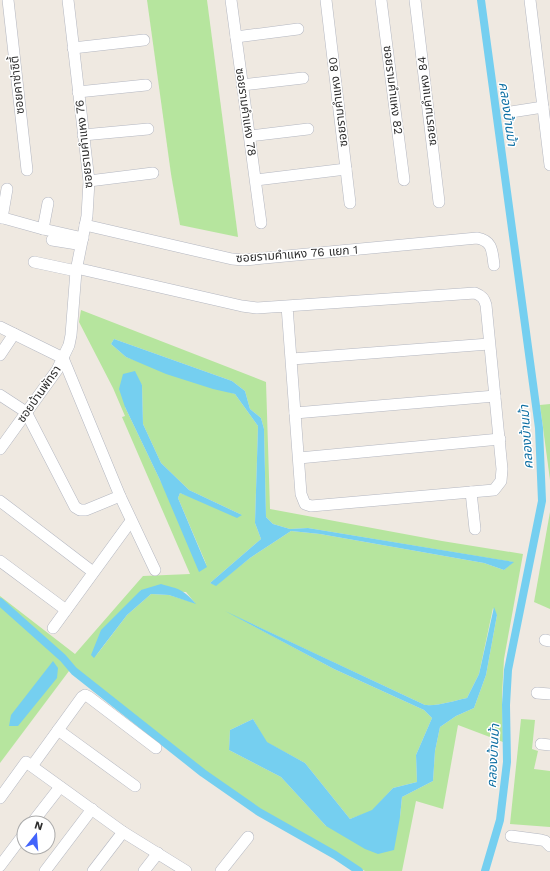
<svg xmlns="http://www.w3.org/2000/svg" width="550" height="871" viewBox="0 0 550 871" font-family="'Work Sans','Noto Sans Thai',sans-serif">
  <rect width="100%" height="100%" fill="#efe9e1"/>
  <g fill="#b6e59e" fill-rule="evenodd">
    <path d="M147,0H207L238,237L180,225L171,174Z"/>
    <path d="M81,310L266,382L270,509L442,541L523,554L504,659L502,695L503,742L458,725L443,809L416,801L402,871H365L249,802L204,772L74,667L69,671L0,763V596L75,654L143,576L190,574L122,417L125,416L113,388L79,322ZM114,339L232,381L245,391L250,409L261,418L264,429L266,517L273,524L290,529L308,528L513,562L504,570L484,563L320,534L291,531L250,558L216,585L210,583L261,539L255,523L258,426L235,394L145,364L126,357L111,344ZM142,384L143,424L161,463L189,490L242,515L180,493L178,498L207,566L160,480L125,407ZM141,590L186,592L195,603L169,595L151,594L127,615L95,657ZM493,608L497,615L486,675L474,708L456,716L440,727L435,751L433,781L402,797L400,817L326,826L281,777L229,750L230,730L253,719L266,742L305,763L350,819L372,811L393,788L417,782L416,755L432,718L424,710L334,669L235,616L425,705C439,706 453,701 467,698L479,674Z"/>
    <path d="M550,404V480L540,405Z"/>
    <path d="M550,512V609L534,602Z"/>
    <path d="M521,719L535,720L532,749L538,751L534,769L550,771V827L510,824Z"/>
  </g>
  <g fill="#75cff0">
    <path d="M114,339L232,381L245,391L250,409L261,418L264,429L266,517L273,524L290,529L308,528L514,562L504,570L484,563L320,534L291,531L250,558L216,586L210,583L261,539L255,523L258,426L235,394L213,389L166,374L126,357L111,344Z"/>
    <path d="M135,371L142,385L143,424L161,463L189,490L242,515L237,518L180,493L178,498L207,567L199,572L160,480L125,407L119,389L123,374Z"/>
    <path d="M161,584C179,589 183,589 196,604L169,595L151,594L127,615L94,658L91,655L101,630L141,590Z"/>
    <path d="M494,607L497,615L486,675L474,708L456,716L440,727L435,751L433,781L402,797L400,817L394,850L378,854L365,849L326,826L281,777L229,750L230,730L253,719L267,742L305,763L350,819L372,810L393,788L417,782L416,755L432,718L424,710L334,669L225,611L425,705C439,706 453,701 467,698L479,674Z"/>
    <path d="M53,661L58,668L57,678L18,726H9L11,715Z"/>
  </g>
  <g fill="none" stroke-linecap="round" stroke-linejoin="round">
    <g stroke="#75cff0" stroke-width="8">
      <path d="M481,0L539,428L542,501L508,670L506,705L507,762L500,820L485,871"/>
      <path d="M0,602L63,658L74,671L203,773L259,812L335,855L359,871"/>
    </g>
    <g stroke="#b4b7c1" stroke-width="12">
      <g id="minor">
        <path d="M8,0L27,170"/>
        <path d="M231,0L261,223"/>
        <path d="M326,0L350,203"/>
        <path d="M381,0L404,180"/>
        <path d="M415,0L439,202"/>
        <path d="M530,0L550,165"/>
        <path d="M236,37L298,29"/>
        <path d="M73,48L144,40"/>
        <path d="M242,85L303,78"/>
        <path d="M78,92L146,85"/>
        <path d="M511,112L543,107"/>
        <path d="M83,135L148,129"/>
        <path d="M250,136L308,129"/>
        <path d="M256,180L346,169"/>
        <path d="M89,181L153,173"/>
        <path d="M0,217L43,229L83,238"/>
        <path d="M2,218L7,189"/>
        <path d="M85,225L232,259L244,260L477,238C493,241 492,251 494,265"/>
        <path d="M43,229L48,203"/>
        <path d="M52,240L77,244"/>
        <path d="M34,262L76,271"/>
        <path d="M76,268L242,306L257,308L475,293C482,296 484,298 486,305L502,469L501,481L494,490L311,506L305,504L301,494L287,306"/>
        <path d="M0,327L63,358L120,496L155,570"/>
        <path d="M0,355L14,334"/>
        <path d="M292,359L489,344"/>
        <path d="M0,395L26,412L75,507L80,510H86L120,496"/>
        <path d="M295,413L495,396"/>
        <path d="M0,449L57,370L69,345L71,335L76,271L87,216L89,181L68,0"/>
        <path d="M299,458L500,439"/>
        <path d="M471,492L475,529"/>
        <path d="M0,501L93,572"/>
        <path d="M0,561L66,610"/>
        <path d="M53,628L131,521"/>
        <path d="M545,640L550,641"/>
        <path d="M537,693L550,694"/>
        <path d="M58,730L135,786"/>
        <path d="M541,744L550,745"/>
        <path d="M32,766L82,697L85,695L89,697L156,748"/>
        <path d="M0,798L26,762L123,832L186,871"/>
        <path d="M32,823L60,787"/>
        <path d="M511,836L541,840L545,841L550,846"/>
        <path d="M0,866L24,834"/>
        <path d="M45,871L92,809"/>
        <path d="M93,871L123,832"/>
        <path d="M144,871L158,853"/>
        <path d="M221,871L248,837"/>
      </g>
    </g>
    <use href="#minor" stroke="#fff" stroke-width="11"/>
  </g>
  <g text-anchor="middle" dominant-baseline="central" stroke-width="3" stroke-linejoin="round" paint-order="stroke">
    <g font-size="12" fill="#2e2e2e" stroke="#fff">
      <text transform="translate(17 85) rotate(-96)">ซอยคาซ่าซิตี้</text>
      <text transform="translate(393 90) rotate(83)">ซอยรามคำแหง 82</text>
      <text transform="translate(427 101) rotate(-97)">ซอยรามคำแหง 84</text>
      <text transform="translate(338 102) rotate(-97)">ซอยรามคำแหง 80</text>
      <text transform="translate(246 112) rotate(82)">ซอยรามคำแหง 78</text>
      <text transform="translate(84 144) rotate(-96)">ซอยรามคำแหง 76</text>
      <text transform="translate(297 254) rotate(-4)">ซอยรามคำแหง 76 แยก 1</text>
      <text transform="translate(39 394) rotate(-55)">ซอยบ้านพัทรา</text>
    </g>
    <g font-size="13" font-style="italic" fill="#0d6fa3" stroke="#fff">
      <text transform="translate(508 114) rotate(82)">คลองบ้านม้า</text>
      <text transform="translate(526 437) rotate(-94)">คลองบ้านม้า</text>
      <text transform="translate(493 756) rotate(-87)">คลองบ้านม้า</text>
    </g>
  </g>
  <g transform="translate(36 835) rotate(17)"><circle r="19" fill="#ffffff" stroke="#ababab"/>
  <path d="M0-3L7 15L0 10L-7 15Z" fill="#4264fb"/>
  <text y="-6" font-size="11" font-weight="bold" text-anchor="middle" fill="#2e2e2e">N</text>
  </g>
</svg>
